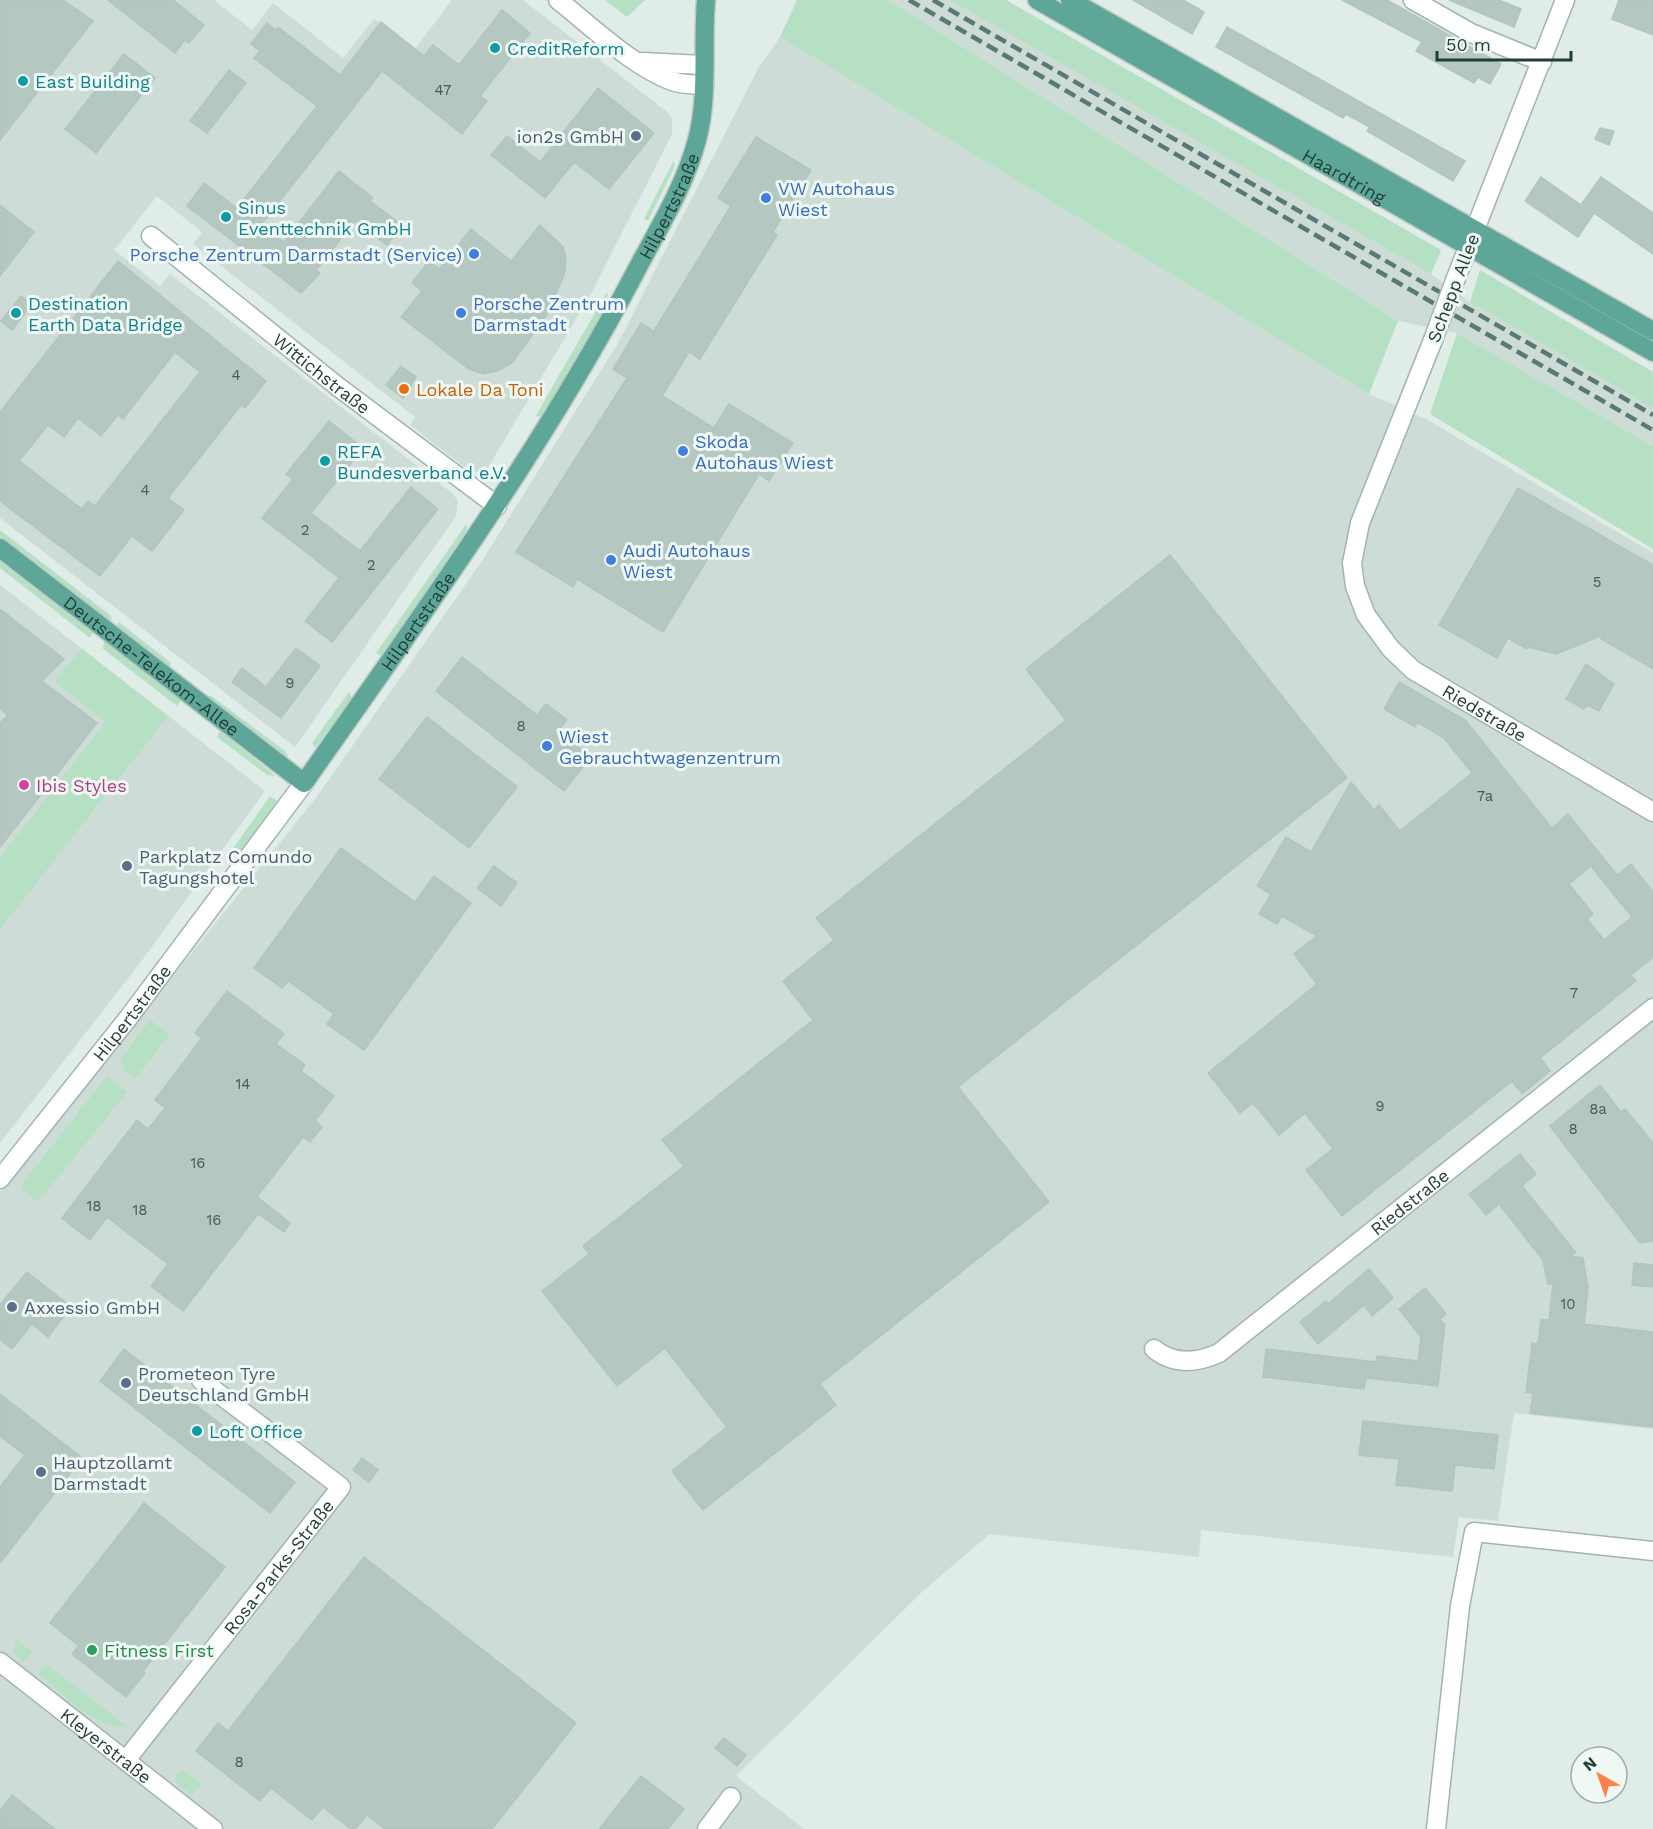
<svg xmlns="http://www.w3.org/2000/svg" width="1653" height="1829" viewBox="0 0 1653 1829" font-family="'Work Sans',sans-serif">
  <rect width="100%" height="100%" fill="#dfece7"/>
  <g fill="#cddcd6">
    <path d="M0,0H214L252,30L273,3L343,58L374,19L414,50L452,0H523L667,112L672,119V134L592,292L483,476L462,465L410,425L415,417L193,244L202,232L157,196L114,250L160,286L170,274L452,493L458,501L456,516L295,747L0,518Z"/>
    <path d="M888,0H952L1431,274L1470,302L1653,408V446L1457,333L1398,321Z"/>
    <path d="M780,37L1369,394L1426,419L1653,553V1429L1514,1413L1498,1521L1459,1517L1453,1557L1201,1530L1199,1557L990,1534L924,1590L736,1776L804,1829H0V1192L318,795L482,561L618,343L759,67Z"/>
    <path d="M0,585L265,791L140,963L0,1143Z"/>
  </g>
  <g fill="#b5e0c3">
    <path d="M605,0H645L627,17Z"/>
    <path d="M797,0H888L1398,321L1369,394L780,37Z"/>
    <path d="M950,0H1006L1441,250L1431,274Z"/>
    <path d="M673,162L675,164L673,170L648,221L644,219Z"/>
    <path d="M1480,270L1653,372V408L1470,302Z"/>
    <path d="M607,292C613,308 552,398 541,416L535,417Z"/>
    <path d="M1457,333L1653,446V549L1430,414Z"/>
    <path d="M467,523L466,536L381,656L376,653Z"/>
    <path d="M0,530L110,615L112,618L109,622L0,538Z"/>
    <path d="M0,561L93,633L90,638L0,568Z"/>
    <path d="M119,622L171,663L169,668L115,627Z"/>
    <path d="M105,641L181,701L177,706L102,648Z"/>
    <path d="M82,649L168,716L0,929V858L106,722L55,681Z"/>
    <path d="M349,692L352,698L315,748L312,743Z"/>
    <path d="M210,695L285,751L288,756L286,758L207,699Z"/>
    <path d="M220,731L271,772L275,776L267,775L217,737Z"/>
    <path d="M270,796L277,801L238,854L232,850Z"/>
    <path d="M150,1020L170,1034L135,1079L124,1070L121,1058Z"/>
    <path d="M107,1076L127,1092L38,1202L22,1189V1184Z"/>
    <path d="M16,1639L32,1652L24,1662L13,1654Z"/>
    <path d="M46,1664L128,1727C93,1729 64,1694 39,1674Z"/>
    <path d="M184,1770L201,1784L192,1795L176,1783L177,1774Z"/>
  </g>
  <g fill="#b4c7c0" stroke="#b1c6be" stroke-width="1.5" fill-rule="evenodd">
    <path d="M0,0H63L93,21L0,140Z"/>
    <path d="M108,0H173L204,25L189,43L185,40L175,53Z"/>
    <path d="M1133,0H1183L1204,12L1192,34Z"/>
    <path d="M1342,0H1387L1501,64L1490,84L1478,77L1474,83L1416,51L1422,42Z"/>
    <path d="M1449,0H1499L1521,9L1514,27Z"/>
    <path d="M1619,0H1653V35L1612,19Z"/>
    <path d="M502,10L530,33L480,96L487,101L462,134L382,71L261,225L284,242L339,171L373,198L370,201L402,225L387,245L355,221L316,270L320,273L301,293L187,206L204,183L237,208L317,106L254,58L260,51L251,44L267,23L276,30L278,27L340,75L381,22L424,56L433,45L459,65Z"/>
    <path d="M1227,27L1465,161L1453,181L1367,131L1370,127L1346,114L1343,118L1216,47Z"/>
    <path d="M124,54L155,78L96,153L65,129Z"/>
    <path d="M229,70L246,83L207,133L190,121Z"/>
    <path d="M598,88L654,133L609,189L574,162L545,198L491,155L507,136L540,162Z"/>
    <path d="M1600,128L1614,131L1609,145L1595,139Z"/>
    <path d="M756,137L811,170L773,232L777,235L700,359L689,352L662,396L714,428L729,404L793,443L769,481L759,474L663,632L577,579L573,587L516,552L627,378L613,369L641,323L654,331L731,206L718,198Z"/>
    <path d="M1541,177L1581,205L1601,177L1653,213V254L1594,213L1578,237L1525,201Z"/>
    <path d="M0,205L34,232L0,276Z"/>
    <path d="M540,225L563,247L566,258L564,275L546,316L512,363L497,371L483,374L469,369L401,317L422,291L412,283L429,261L439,269L471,229L511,261Z"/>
    <path d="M118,261L266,381L245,408L241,405L168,498L184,510L152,551L132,536L100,576L0,501V412ZM175,352L200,372L95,506L88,501L82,509L19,461L48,425L64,437L78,418L101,436L118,415L123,419Z"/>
    <path d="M21,296L31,305L12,330L1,321Z"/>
    <path d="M401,366L416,377L403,398L386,385Z"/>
    <path d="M329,421L363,448L311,513L360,551L411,487L438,509L332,642L305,621L339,578L262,518L293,479L286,474Z"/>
    <path d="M1518,488L1653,565V669L1601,639L1603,635L1556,654L1528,647L1527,649L1508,638L1497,658L1439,625Z"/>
    <path d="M1170,555L1347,778L958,1087L1049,1202L820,1384L836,1405L703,1510L672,1471L727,1427L665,1348L617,1386L542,1291L589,1254L583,1246L684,1166L662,1140L813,1020L783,981L834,940L816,918L1066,720L1026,669Z"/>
    <path d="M0,609L64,659L42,681L97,723L0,847V723L8,715L0,709Z"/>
    <path d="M296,648L320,666L281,718L232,682L242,668L266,687Z"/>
    <path d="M462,657L537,715L546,704L567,720L558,731L591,757L564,791L436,691Z"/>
    <path d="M1586,664L1614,684L1599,711L1587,705L1584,709L1566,699Z"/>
    <path d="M1399,682L1465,720L1552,828L1568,814L1617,875L1631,864L1653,892V957L1631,975L1636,981L1540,1058L1550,1071L1522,1094L1512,1081L1342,1216L1306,1170L1333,1149L1305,1113L1279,1135L1253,1103L1240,1113L1208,1073L1317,984L1294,954L1317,936L1282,916L1277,924L1259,914L1271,894L1257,886L1286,837L1311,852L1351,782L1374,810L1379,805L1400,831L1472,773L1444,738L1417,722L1415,727L1384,709ZM1591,866L1632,917L1604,940L1587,919L1593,914L1569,884Z"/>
    <path d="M427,717L517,787L469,848L379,779Z"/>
    <path d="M341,848L415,902L434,876L471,903L364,1050L327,1024L334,1014L288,981L282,988L254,968Z"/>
    <path d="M494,866L517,883L501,906L477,888Z"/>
    <path d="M227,991L284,1034L276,1044L305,1065L301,1071L334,1096L315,1121L322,1127L310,1142L303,1137L257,1197L290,1223L284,1232L258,1214L183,1311L151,1286L168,1264L107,1217L90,1240L62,1218L137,1120L148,1129L165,1108L155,1100L202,1038L195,1033Z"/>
    <path d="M1600,1085L1621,1112L1625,1109L1653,1143V1241L1640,1243L1550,1126Z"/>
    <path d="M1520,1154L1536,1174L1522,1186L1576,1253L1569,1256L1583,1258L1588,1288L1584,1324L1653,1332V1427L1530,1413L1533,1393L1526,1392L1532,1343L1538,1344L1541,1320H1549L1553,1284H1548L1543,1260L1499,1204L1486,1215L1469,1194Z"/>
    <path d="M1634,1263L1653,1265V1287L1632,1285Z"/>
    <path d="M1369,1269L1393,1298L1372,1316L1364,1305L1318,1344L1300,1322L1326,1301L1328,1304Z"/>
    <path d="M27,1272L71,1307L48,1337L32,1324L12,1349L0,1339V1305Z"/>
    <path d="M1425,1288L1446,1314L1440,1319L1445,1325L1438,1386L1366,1378L1364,1389L1263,1377L1266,1349L1376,1362L1377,1356L1418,1361L1421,1337L1399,1309Z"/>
    <path d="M124,1349L295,1482L270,1513L100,1381Z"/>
    <path d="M0,1394L82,1458L0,1563V1487L25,1455L0,1436Z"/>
    <path d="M1363,1421L1498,1435L1494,1469L1455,1465L1452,1491L1396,1485L1399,1459L1359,1455Z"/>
    <path d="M362,1458L378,1470L369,1482L353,1470Z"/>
    <path d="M144,1503L225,1567L143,1671L145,1673L126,1697L72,1654L79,1646L50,1623Z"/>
    <path d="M364,1557L576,1723L492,1829H385L367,1815L355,1829H351L323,1807L312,1820L271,1788L260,1801L196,1751L218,1723L228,1731Z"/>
    <path d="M724,1738L746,1755L737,1766L715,1748Z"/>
    <path d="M641,1776L684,1809L668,1829H599Z"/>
    <path d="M12,1795L55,1829H0V1811Z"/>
  </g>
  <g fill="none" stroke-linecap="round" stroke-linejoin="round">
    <g stroke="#a1b4af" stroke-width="21">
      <g id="minor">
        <path d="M558,0C591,26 632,66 672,81C682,85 693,84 704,85"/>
        <path d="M1413,0L1471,33L1542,62"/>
        <path d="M642,62L703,65"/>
        <path id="s1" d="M151,236L337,386L497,506"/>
        <path d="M1456,278L1565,0"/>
        <path id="s2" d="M1433,340L1360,523L1352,563L1355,586L1366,615L1391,649L1413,670L1653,812"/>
        <path id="s3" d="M0,1179L129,1017L304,783"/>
        <path id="s4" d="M1154,1349C1174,1365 1197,1363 1219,1353L1653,1008"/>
        <path id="s5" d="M0,1662L213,1829"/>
        <path id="s6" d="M126,1760L341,1487L201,1380"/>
        <path d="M707,1829L731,1797"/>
        <path d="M1436,1829L1460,1606L1474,1532L1653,1551"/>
      </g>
    </g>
    <g stroke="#c0c9c7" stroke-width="21">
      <g id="major">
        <path id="s7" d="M1037,0L1653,352"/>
        <path d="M1070,0L1653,331"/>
        <path id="s8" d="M0,548L304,783C421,616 541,452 636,271C658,229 685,186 697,140C709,95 702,46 706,0"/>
      </g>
    </g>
    <use href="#minor" stroke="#fff" stroke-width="18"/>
    <use href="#major" stroke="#5ea798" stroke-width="18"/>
    <g stroke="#587a73" stroke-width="4.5" stroke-dasharray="12 6" stroke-linecap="butt">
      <path d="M909,0L1653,430"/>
      <path d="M933,0L1653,415"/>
    </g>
    <g stroke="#a1b4af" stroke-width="21" stroke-linecap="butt">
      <path id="minor-bridge" d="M1433,340L1456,278"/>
    </g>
    <use href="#minor-bridge" stroke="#fff" stroke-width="18"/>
  </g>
  <g fill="#0f9aa8" stroke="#f0f8f4" stroke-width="2">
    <circle cx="495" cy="48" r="6"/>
    <circle cx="23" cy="81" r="6"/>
    <circle cx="226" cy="217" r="6"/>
    <circle cx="16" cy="313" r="6"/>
    <circle cx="325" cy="461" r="6"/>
    <circle cx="197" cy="1431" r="6"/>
  </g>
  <g fill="#5c6f8a" stroke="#f0f8f4" stroke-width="2">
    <circle cx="636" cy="136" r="6"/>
    <circle cx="127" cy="866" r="6"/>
    <circle cx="12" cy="1307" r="6"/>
    <circle cx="126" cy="1383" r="6"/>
    <circle cx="41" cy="1472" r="6"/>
  </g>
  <g fill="#3f7fe0" stroke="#f0f8f4" stroke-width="2">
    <circle cx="766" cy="198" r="6"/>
    <circle cx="474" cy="254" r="6"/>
    <circle cx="461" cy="313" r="6"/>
    <circle cx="683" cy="451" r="6"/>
    <circle cx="611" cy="560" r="6"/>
    <circle cx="547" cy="746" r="6"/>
  </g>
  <circle fill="#e8710a" stroke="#f0f8f4" stroke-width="2" cx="404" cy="389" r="6"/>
  <circle fill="#d1479c" stroke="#f0f8f4" stroke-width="2" cx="24" cy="785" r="6"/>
  <circle fill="#2e9e5b" stroke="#f0f8f4" stroke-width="2" cx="92" cy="1650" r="6"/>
  <g text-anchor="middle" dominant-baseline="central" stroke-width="6" stroke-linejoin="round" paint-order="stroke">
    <g font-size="15" fill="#446059">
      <text x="443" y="90">47</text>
      <text x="236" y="375">4</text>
      <text x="145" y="490">4</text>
      <text x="305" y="530">2</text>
      <text x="371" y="565">2</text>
      <text x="1597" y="582">5</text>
      <text x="290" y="683">9</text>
      <text x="521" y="726">8</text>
      <text x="1485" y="796">7a</text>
      <text x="1574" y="993">7</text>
      <text x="243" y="1084">14</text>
      <text x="1380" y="1106">9</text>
      <text x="1598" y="1109">8a</text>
      <text x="1573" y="1129">8</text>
      <text x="198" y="1163">16</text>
      <text x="94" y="1206">18</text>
      <text x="140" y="1210">18</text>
      <text x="214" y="1220">16</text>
      <text x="1568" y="1304">10</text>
      <text x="239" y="1762">8</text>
    </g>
    <g font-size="18" fill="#0d838f" stroke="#f0f8f4" text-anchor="start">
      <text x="507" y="48">CreditReform</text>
      <text x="35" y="81">East Building</text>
      <text x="238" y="207">Sinus<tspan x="238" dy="21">Eventtechnik GmbH</tspan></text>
      <text x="28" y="303">Destination<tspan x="28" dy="21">Earth Data Bridge</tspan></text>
      <text x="337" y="451">REFA<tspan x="337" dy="21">Bundesverband e.V.</tspan></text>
      <text x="209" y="1431">Loft Office</text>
    </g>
    <g font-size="18" fill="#4e5e75" stroke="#f0f8f4" text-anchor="start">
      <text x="624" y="136" text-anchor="end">ion2s GmbH</text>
      <text x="139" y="856">Parkplatz Comundo<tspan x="139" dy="21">Tagungshotel</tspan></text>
      <text x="24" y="1307">Axxessio GmbH</text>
      <text x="138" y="1373">Prometeon Tyre<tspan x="138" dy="21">Deutschland GmbH</tspan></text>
      <text x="53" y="1462">Hauptzollamt<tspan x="53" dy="21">Darmstadt</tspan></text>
    </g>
    <g font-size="18" fill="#1e3e37" stroke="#f0f8f4">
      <text stroke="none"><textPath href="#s7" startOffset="354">Haardtring</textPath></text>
      <text stroke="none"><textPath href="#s8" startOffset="1068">Hilpertstraße</textPath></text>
      <text transform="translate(1453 288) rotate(-69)">Schepp Allee</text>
      <text stroke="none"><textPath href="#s1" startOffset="219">Wittichstraße</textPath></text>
      <text stroke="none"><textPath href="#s8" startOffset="582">Hilpertstraße</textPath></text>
      <text stroke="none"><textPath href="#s8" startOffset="192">Deutsche-Telekom-Allee</textPath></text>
      <text stroke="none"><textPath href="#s2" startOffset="448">Riedstraße</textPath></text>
      <text stroke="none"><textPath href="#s3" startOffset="212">Hilpertstraße</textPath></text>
      <text stroke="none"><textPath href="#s4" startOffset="312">Riedstraße</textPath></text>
      <text stroke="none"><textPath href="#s6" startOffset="246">Rosa-Parks-Straße</textPath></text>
      <text stroke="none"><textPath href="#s5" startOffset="135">Kleyerstraße</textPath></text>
    </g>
    <g font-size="18" fill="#366cbe" stroke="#f0f8f4" text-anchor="start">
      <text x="778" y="188">VW Autohaus<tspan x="778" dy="21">Wiest</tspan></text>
      <text x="462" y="254" text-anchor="end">Porsche Zentrum Darmstadt (Service)</text>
      <text x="473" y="303">Porsche Zentrum<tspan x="473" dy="21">Darmstadt</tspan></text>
      <text x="695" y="441">Skoda<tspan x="695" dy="21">Autohaus Wiest</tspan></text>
      <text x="623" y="550">Audi Autohaus<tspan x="623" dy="21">Wiest</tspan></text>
      <text x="559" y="736">Wiest<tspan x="559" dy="21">Gebrauchtwagenzentrum</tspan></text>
    </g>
    <g font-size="18" fill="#c56008" stroke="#f0f8f4" text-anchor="start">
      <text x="416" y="389">Lokale Da Toni</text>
    </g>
    <g font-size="18" fill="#b23c85" stroke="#f0f8f4" text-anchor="start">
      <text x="36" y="785">Ibis Styles</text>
    </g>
    <g font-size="18" fill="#27864d" stroke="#f0f8f4" text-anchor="start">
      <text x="104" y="1650">Fitness First</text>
    </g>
  </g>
  <g transform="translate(1599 1775) rotate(320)"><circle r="28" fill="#f0f8f4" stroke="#9caea8" stroke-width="1.5"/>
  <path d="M0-4.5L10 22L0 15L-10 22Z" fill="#ff804a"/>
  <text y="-9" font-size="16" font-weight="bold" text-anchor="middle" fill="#1e3e37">N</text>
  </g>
  <path d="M1437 51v9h134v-9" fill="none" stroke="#1e3e37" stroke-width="3"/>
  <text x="1446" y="51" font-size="18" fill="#1e3e37" stroke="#f0f8f4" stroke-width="4.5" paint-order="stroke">50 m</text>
</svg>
